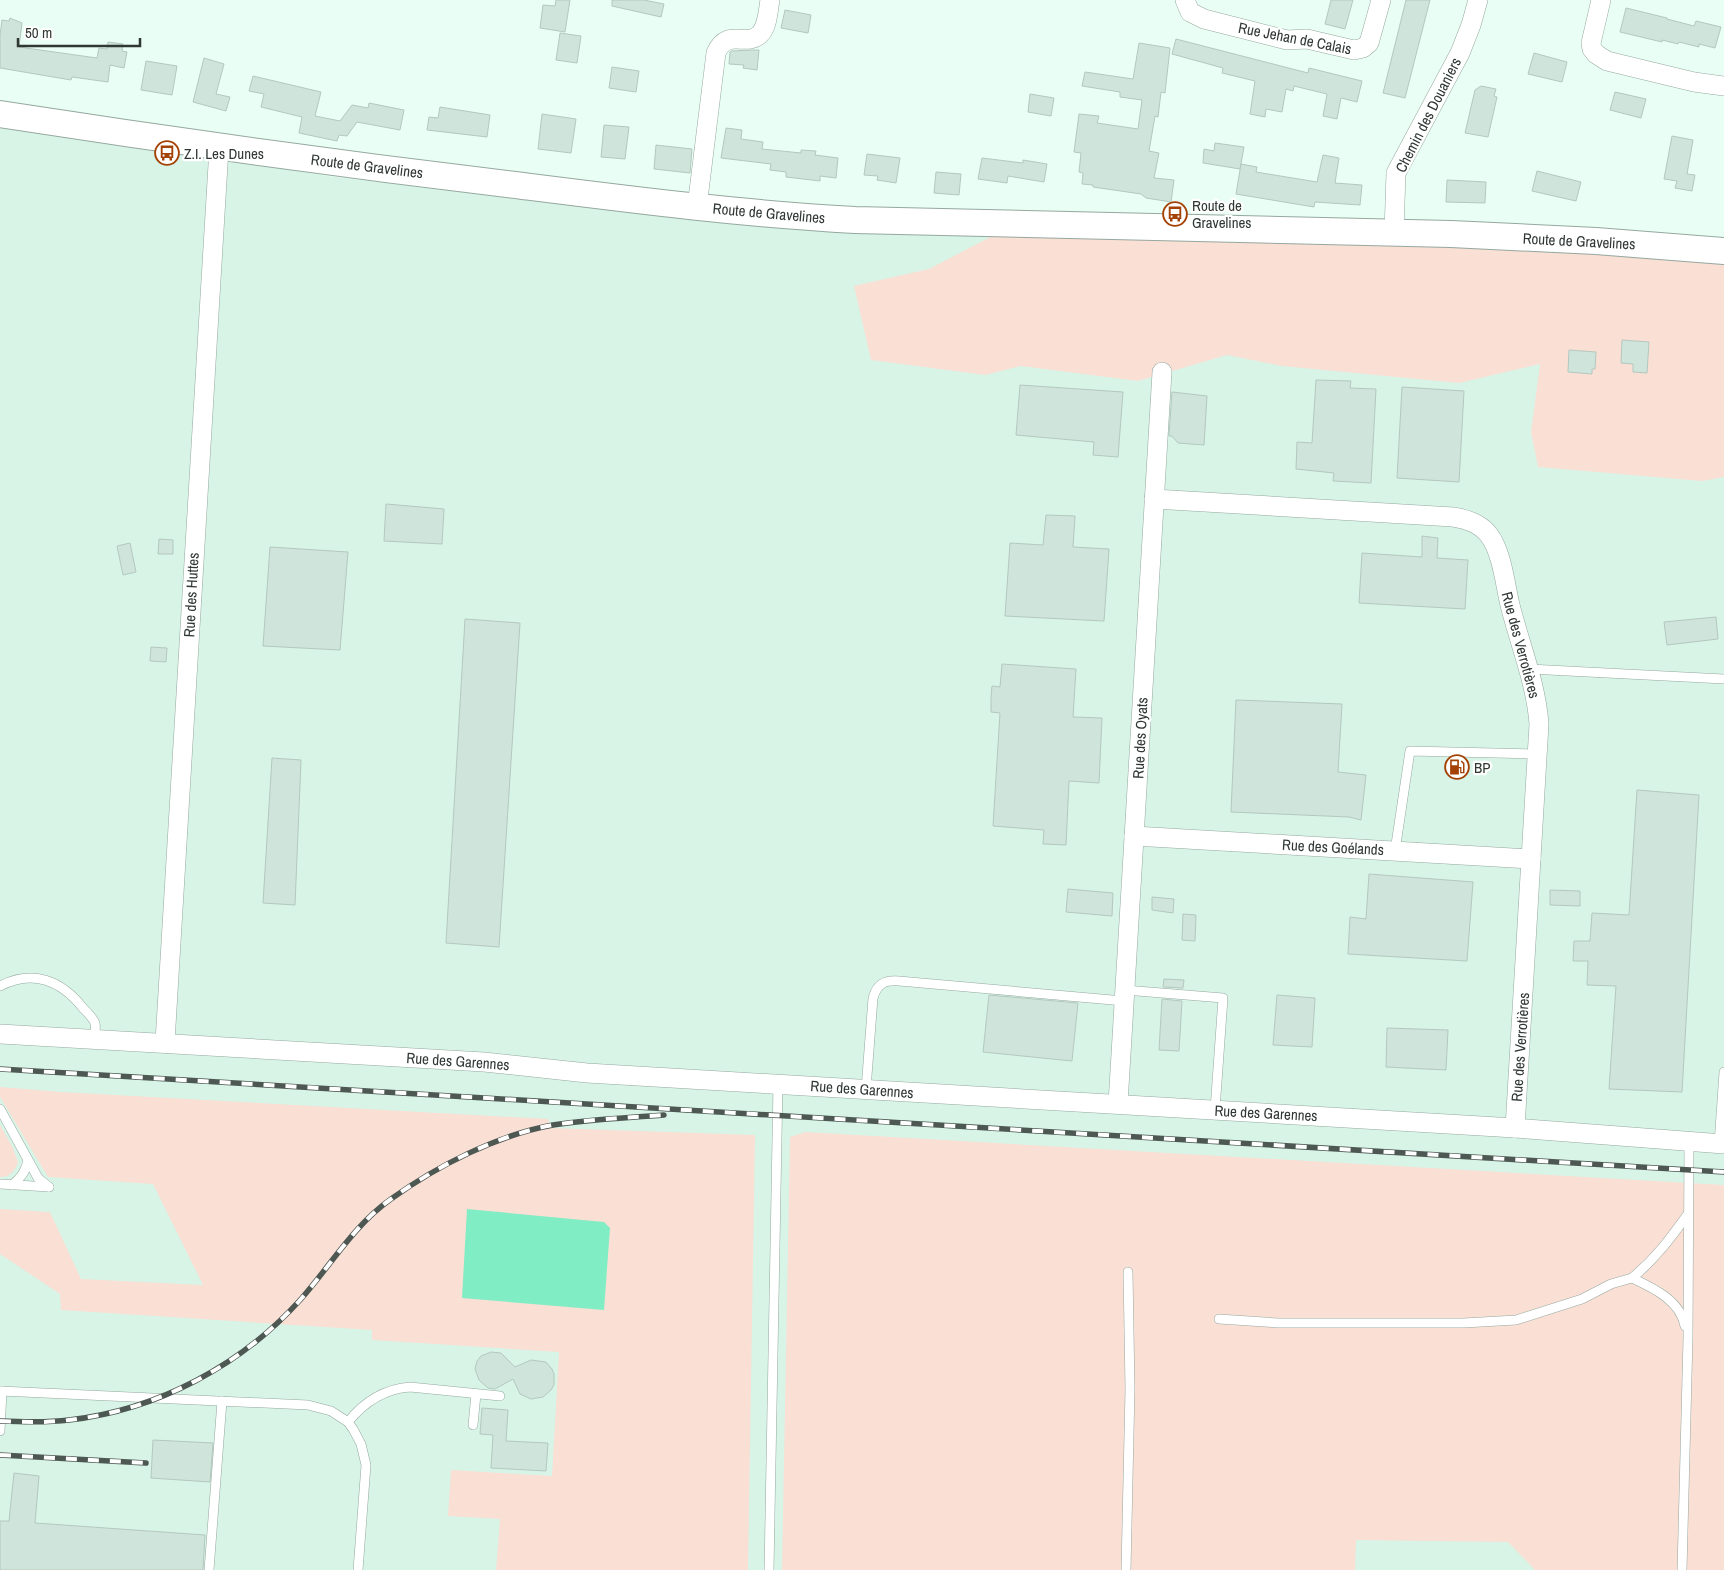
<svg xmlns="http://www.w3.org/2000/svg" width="1724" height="1570" viewBox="0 0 1724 1570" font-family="'Archivo Narrow',sans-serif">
  <rect width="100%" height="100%" fill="#e9fef4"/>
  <path fill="#d7f4e7" d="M0,122L327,176L710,222L1340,253L1724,287V1570H0Z"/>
  <g fill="#fadfd4">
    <path d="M998,233L1581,249L1724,264V477L1702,481L1538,467L1531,432L1540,364L1459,383L1282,366L1227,355L1138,381L1021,366L985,375L871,360L854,286L929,269Z"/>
    <path d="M0,1087L61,1092L548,1119L551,1128L755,1135L748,1570H496L500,1519L448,1516L451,1470L552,1476L559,1352L372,1340V1330L61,1310L60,1294L0,1254V1209L50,1212L81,1279L203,1285L153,1184L48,1177L0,1097Z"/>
    <path d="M0,1125L12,1146L18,1162C15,1171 10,1177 0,1177Z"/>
    <path d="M805,1132L1724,1185V1570H1535L1508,1542L1356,1540L1355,1570H782L790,1137Z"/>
  </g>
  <path fill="#80edc4" d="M467,1209L604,1222L610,1228L604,1310L462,1298Z"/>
  <g fill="#cfe4da" stroke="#b4c8bf">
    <path d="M556,0H570L565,32L540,28L543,5L555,6Z"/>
    <path d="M612,0H644L664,4L661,17L612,6Z"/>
    <path d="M1331,0H1353L1345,29L1325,24Z"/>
    <path d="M1406,0H1430L1405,98L1383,93Z"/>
    <path d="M1626,8L1667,18V19L1694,26L1696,21L1721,27L1715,48L1699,44V47L1679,42L1678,44L1662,40V42L1620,32Z"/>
    <path d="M785,10L811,15L808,33L781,28Z"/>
    <path d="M10,18L22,23L19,47L97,58L99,48L107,49L108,42L123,44L122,51L127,52L124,68L110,65L108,82L72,77L71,80L0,68V35L2,20L9,21Z"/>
    <path d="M560,33L581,36L577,63L556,60Z"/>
    <path d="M1176,39L1308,73L1309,68L1362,81L1357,102L1341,98L1337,119L1323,116L1327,94L1294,86L1293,91L1286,89L1282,112L1266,109L1265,117L1250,114L1255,81L1222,73L1223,68L1172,54Z"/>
    <path d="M1139,43L1170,48L1165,93L1161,92L1158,117L1155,116L1149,151L1159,153L1154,178L1174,180L1171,202L1146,198L1141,194L1093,187V185L1082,184L1083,173L1079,172L1081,153L1074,152L1079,114L1099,116L1097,123L1138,129L1142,100L1120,97V92L1082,86L1085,72L1133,79Z"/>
    <path d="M753,50H759L757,70L743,68L744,65L729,64L730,52L731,51Z"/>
    <path d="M1534,53L1567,62L1562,82L1528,74Z"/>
    <path d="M204,58L224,64L216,94L230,97L226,111L193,102Z"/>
    <path d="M146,61L177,66L172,95L141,90Z"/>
    <path d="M612,67L639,71L636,92L609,88Z"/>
    <path d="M253,76L321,92L315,116L340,121L352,105L368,108L369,103L404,110L400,130L357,122L347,136L339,135L337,141L299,133L302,117L261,107L264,94L249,91Z"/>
    <path d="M1481,86L1496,89L1494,96L1497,97L1488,137L1465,133L1475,90Z"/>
    <path d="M1615,92L1646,99L1641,118L1610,110Z"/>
    <path d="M1030,94L1054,98L1051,116L1028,112Z"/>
    <path d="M440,107L490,115L487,137L427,130L429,117L438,118Z"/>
    <path d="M542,114L576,119L571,153L538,149Z"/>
    <path d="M604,125L629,127L625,159L601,157Z"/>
    <path d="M726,128L742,130L741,139L763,142L762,149L801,153V150L816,151L815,155L838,158L836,178L820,176V181L786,177V172L770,170L771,164L721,158Z"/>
    <path d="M1672,136L1693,140L1687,174L1695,175L1692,191L1675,188L1677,181L1664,179Z"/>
    <path d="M1215,143L1244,147L1240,169L1203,163L1204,149L1214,151Z"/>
    <path d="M656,145L692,149L690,173L654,169Z"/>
    <path d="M867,154L900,158L896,183L877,180L878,176L864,175Z"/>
    <path d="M1323,155L1339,158L1335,183L1362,185L1360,205L1315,202L1314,207L1236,194L1241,164L1257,167L1256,172L1317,182Z"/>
    <path d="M982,158L1023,163V160L1047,164L1044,182L1008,176L1007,183L978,179Z"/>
    <path d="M1537,171L1581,182L1576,201L1532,191Z"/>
    <path d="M936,172L961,174L959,195L934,193Z"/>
    <path d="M1447,180L1486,182L1485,203L1446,202Z"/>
    <path d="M1622,340L1649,342L1647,373L1633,372V364L1621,363Z"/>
    <path d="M1569,350L1596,352L1595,369H1592V374L1568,372Z"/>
    <path d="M1316,380L1351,381L1350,388L1376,389L1371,483L1333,481L1334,473L1296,469L1297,442L1312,443Z"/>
    <path d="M1020,385L1123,392L1118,457L1093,455L1094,442L1016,435Z"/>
    <path d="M1402,387L1464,391L1459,482L1397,478Z"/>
    <path d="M1172,392L1207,396L1204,445L1178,443L1172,436H1169Z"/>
    <path d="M386,504L444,509L442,544L384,541Z"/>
    <path d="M1046,515L1075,516L1073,547L1109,549L1104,621L1005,616L1010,543L1043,545Z"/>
    <path d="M1422,536L1438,538L1437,558L1468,560L1465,609L1359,603L1362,553L1422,557Z"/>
    <path d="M159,539L173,540V554H158Z"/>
    <path d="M130,543L136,572L123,575L117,546Z"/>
    <path d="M270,547L348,552L340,650L263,646Z"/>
    <path d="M1716,617L1718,639L1667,645L1664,622Z"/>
    <path d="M465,619L520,623L499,947L446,943Z"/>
    <path d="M151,647L167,648L166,662L150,661Z"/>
    <path d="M1002,664L1076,669L1073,717L1102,718L1099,783L1069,781L1066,845L1043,844L1044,830L993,826L1000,713L991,712V697L992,686L1000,687Z"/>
    <path d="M1236,700L1342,704L1338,772L1366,775L1361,820L1349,817L1231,812Z"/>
    <path d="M272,758L301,760L295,905L263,903Z"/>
    <path d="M1637,790L1699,795L1682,1092L1609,1089L1616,986L1587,985L1588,961H1573L1574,941H1590L1592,913L1629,915Z"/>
    <path d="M1369,874L1473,882L1467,961L1348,954L1350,917L1366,919Z"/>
    <path d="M1068,889L1113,893L1112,916L1066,912Z"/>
    <path d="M1550,890L1580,891V906L1550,905Z"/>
    <path d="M1152,897L1174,899L1173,913L1152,910Z"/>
    <path d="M1183,914L1196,915L1195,941L1182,940Z"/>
    <path d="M1164,979L1184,980L1183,988L1163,987Z"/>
    <path d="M989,995L1078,1003L1072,1061L983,1052Z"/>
    <path d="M1277,995L1315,998L1312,1047L1273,1045Z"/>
    <path d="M1162,999L1182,1001L1179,1051L1159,1050Z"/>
    <path d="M1387,1028L1448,1030L1446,1070L1386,1067Z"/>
    <path d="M491,1352L501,1353L515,1367L531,1360L546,1362L552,1369L554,1374V1385L551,1390L543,1397L531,1399L520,1394L513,1379L495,1389L488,1388L479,1380L475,1369L477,1361L481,1356Z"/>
    <path d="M482,1408L508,1410L506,1441L548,1443L546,1471L491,1468L493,1435L480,1434Z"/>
    <path d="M153,1440L213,1443L210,1482L151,1478Z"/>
    <path d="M14,1473L39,1476L35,1523L205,1535L203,1570H0V1521H9Z"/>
  </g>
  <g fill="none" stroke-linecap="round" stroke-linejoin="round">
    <g stroke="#95a89f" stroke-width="10">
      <g id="service">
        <path d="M1529,669L1724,679"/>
        <path d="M1395,851L1410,751L1538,754"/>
        <path d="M0,986C32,969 61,980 83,1008C87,1012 93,1018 95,1023C96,1028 95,1034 94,1039"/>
        <path d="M1125,990L1223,998L1215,1110"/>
        <path d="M866,1089L873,998C877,984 884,980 899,981L1124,1001"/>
        <path d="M0,1109L38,1178L49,1187"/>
        <path d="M1719,1144L1724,1072"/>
        <path d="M0,1184L49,1187"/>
        <path d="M12,1185C21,1178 25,1172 28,1161"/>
        <path d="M1219,1319L1278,1323H1464L1516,1320L1582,1299L1611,1284L1632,1278"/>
        <path d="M1685,1326C1680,1300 1653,1288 1632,1278C1656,1258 1670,1239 1688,1214"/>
        <path d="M0,1391L308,1405L331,1411L348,1422L353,1429L361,1444L366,1465L358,1570"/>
        <path d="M348,1422C364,1402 384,1389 410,1387L500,1396"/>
        <path d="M473,1425L476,1394"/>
        <path d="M0,1431L2,1391"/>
        <path d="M209,1570L222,1401"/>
        <path d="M769,1570L778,1084"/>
        <path d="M1126,1570L1130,1389L1128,1272"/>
        <path d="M1682,1570L1688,1338L1689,1142"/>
      </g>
    </g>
    <g stroke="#95a89f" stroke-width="20">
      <g id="minor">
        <path d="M1185,0L1190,12L1204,19L1287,40L1307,39L1354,50L1363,48L1369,43L1381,0"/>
        <path d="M1601,0L1591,43L1592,49L1596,54L1607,61L1694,82L1724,86"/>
        <path d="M697,207L716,53C727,27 747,48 760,34C768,26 768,10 770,0"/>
        <path d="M1394,233L1396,173L1460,53L1471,25L1478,0"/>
        <path d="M1154,499L1453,517C1467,519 1480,523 1489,535C1502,552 1505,584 1510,605C1520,645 1536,683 1539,724L1515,1128"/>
        <path d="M1134,836L1531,859"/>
        <path d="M0,1034L484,1062L587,1073L1515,1128L1724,1144"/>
        <path d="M165,1042L219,148"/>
        <path d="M1118,1104L1162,372"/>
      </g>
    </g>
    <g stroke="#95a89f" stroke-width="28">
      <path id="secondary" d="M0,114C174,141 348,165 523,186C634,200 744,214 855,220L1451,234L1596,241L1724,251"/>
    </g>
    <use href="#service" stroke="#fff" stroke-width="9"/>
    <use href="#minor" stroke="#fff" stroke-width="19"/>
    <use href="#secondary" stroke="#fff" stroke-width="26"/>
    <g stroke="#4e5853" stroke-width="5.5">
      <g id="rail">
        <path d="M0,1069L1724,1172"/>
        <path d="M0,1421C23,1422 46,1423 69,1420C158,1410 242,1365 301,1299C331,1265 354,1225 391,1199C437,1166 497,1135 553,1125C590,1119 627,1118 664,1115"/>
        <path d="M0,1455L146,1463"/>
      </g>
    </g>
    <use href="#rail" stroke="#fff" stroke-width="4" stroke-dasharray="11" stroke-linecap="butt"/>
  </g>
  <defs>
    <g id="bus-ring" transform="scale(1.25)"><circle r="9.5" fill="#fff" stroke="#a44105" stroke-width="1.5"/><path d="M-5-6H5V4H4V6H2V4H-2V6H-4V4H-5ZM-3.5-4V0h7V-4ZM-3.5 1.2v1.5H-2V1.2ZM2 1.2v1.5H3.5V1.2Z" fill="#a44105"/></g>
    <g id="fuel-ring" transform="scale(1.25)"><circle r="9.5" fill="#fff" stroke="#a44105" stroke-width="1.5"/><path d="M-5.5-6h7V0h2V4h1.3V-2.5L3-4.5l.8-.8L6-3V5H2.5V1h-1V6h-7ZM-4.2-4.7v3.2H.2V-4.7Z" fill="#a44105"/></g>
  </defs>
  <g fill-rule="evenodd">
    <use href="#bus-ring" x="167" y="153"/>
    <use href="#bus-ring" x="1175" y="214"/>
    <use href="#fuel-ring" x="1457" y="767"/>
  </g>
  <g text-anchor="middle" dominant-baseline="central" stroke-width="4.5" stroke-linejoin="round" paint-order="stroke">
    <g font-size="15" fill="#303834" stroke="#fff">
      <text transform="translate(1295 38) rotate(11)">Rue Jehan de Calais</text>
      <text transform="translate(1428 115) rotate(-63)">Chemin des Douaniers</text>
      <text transform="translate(367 166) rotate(7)">Route de Gravelines</text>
      <text transform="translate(769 213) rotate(5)">Route de Gravelines</text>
      <text transform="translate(1579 241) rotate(3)">Route de Gravelines</text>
      <text transform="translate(191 595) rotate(-87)">Rue des Huttes</text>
      <text transform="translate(1521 645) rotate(75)">Rue des Verrotières</text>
      <text transform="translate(1140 738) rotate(-87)">Rue des Oyats</text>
      <text transform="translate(1333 847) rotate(3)">Rue des Goélands</text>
      <text transform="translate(1520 1047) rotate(-86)">Rue des Verrotières</text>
      <text transform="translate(458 1061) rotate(4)">Rue des Garennes</text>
      <text transform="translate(862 1089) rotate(4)">Rue des Garennes</text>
      <text transform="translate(1266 1113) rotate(3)">Rue des Garennes</text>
    </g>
    <g font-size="15" fill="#303834" stroke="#fff" text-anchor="start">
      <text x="184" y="153">Z.I. Les Dunes</text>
      <text x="1192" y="205">Route de<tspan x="1192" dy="17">Gravelines</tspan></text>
      <text x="1474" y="767">BP</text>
    </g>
  </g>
  <path d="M18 38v8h122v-8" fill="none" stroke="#303834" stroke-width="2.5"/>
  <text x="25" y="38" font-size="15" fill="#303834" stroke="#ffffff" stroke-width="4" paint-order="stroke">50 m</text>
</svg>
